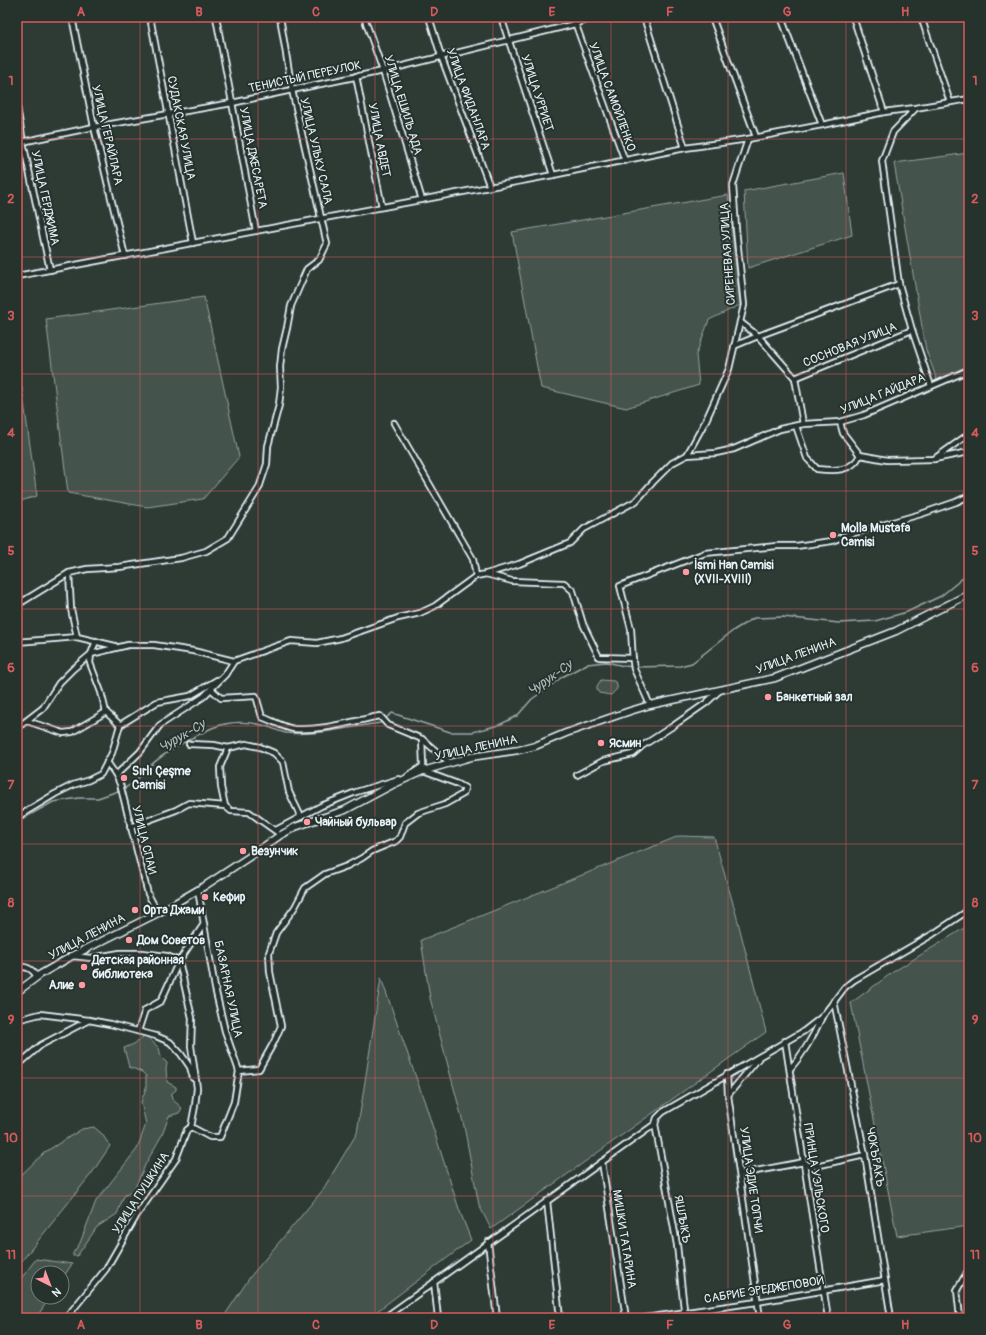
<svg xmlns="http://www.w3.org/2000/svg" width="986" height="1335" viewBox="0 0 986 1335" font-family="Pangolin,sans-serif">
  <rect width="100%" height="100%" fill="#2e3b35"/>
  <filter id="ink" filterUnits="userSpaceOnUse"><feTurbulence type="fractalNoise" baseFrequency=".025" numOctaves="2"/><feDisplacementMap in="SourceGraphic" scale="8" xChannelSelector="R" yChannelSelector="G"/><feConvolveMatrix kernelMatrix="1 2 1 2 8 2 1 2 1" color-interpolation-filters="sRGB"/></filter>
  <g filter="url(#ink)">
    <g fill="#45524e" stroke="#96a2a3">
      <path d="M969,153V246L968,250L969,365L937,380L926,350L894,163Z"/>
      <path d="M844,173L852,235L748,268L744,191Z"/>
      <path d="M728,195L740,305L709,320L696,355L699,385L626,408L541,388L512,232Z"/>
      <path d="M204,297L239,457L203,499L147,507L68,493L46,319Z"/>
      <path d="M17,352L37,496L17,502Z"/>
      <path d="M601,680L614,681L617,684V689L611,695L599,693L597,690V686Z"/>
      <path d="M679,836L714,837L736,914L766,1032L491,1229L479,1205L464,1126L430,998L421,940Z"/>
      <path d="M969,925V1226L897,1236L851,1003L893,972Z"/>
      <path d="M381,978L425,1103L459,1209L471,1240L368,1318H223L250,1277L322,1191L357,1133Z"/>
      <path d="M145,1035L159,1048L161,1057L167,1063L166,1069L167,1082L176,1087V1090L171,1094L172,1099L182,1108L179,1113L169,1116L162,1135L146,1163L134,1190L124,1196L117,1214L97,1227L77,1256H73V1253L80,1243L96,1201L137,1149L146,1124L141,1102L146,1088V1076L142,1072L129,1067L124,1048L134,1044Z"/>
      <path d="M94,1127L102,1134L110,1146L92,1173L17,1267V1179L45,1152L82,1129Z"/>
      <path d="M36,1259L72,1264L62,1279V1273H38V1297H50L36,1318H17V1284Z"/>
    </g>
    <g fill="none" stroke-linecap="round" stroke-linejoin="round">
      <g stroke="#9da8a9" stroke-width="1.5">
        <path d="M385,719L392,713L450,732H473L499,725L517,716L532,699L545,690L562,677L587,664L606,662L624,666L635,667L680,666L692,663L734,630L754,618L783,617L839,623L875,621L907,612L941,596L969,573"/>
        <path d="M125,788C137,782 140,775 150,766C165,752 193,737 212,728C229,721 249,721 266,726C273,728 279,732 286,733C316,736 350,727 380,723L382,721"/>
        <path d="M17,822L53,802L79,798H98L118,791"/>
      </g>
      <g stroke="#e8f1f8" stroke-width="8">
        <g id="minor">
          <path d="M72,17L94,127L125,256"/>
          <path d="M150,17L193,243"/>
          <path d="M216,17L256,231"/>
          <path d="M364,17L383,71L422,200"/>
          <path d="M429,17L441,56L490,187"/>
          <path d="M501,17L553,175"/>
          <path d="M573,17L625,161"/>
          <path d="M644,17L685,148"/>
          <path d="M712,17L756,137"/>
          <path d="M781,17L822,125"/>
          <path d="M853,17L884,112"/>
          <path d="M921,17L950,102"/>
          <path d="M356,76L382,207"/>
          <path d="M17,107L23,142L50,270"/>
          <path d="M915,109L893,132L882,161L899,284L912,330L931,386"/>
          <path d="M17,143L94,127L232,103L292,90L383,71L575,24L595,17"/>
          <path d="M17,276L553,175L685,148L748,139L822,125L884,112L915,108L969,99"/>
          <path d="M740,322L758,336L795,378L803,424"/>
          <path d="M734,346L758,336L899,284"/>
          <path d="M795,378L912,330"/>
          <path d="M394,423L473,559L476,576"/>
          <path d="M796,426L807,458L817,469C834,471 852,472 860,455L843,433L840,422"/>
          <path d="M687,455L706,420L729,369L744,305L736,229L733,185L748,139"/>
          <path d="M860,455L887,460L934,459L969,452"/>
          <path d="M934,459L969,434"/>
          <path d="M69,573L71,609L77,637"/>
          <path d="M486,574L519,564L570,543L584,529L636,501L653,482L672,463L687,455L716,453L734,449L780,429L803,424L840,422L864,415L969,370"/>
          <path d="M17,605L69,573L87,569L119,567L181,558L206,551L228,538L259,488L267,464L268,446L279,405L281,387L280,367L282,349L287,328L291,306L307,269L319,260L327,244L292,90L280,17"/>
          <path d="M96,641L91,654L90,663L101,692L106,712L120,725"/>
          <path d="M17,642L77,637L115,646"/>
          <path d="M211,689L221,698L256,696L262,717C271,720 285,728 294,729C322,731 353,721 380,716L388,725L422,739L450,763"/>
          <path d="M650,705L634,669L633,662L631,629L620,586L705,553L777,546H796L832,541L847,535L921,514L956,502L969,496"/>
          <path d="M27,721L63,733L72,732L106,712"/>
          <path d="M120,725L157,702L190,696L217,680"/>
          <path d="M17,728L43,708L59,683L73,669L91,654L128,645H154L193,651L234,661"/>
          <path d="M189,744L214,745L228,748L246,744L260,747L274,753L283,762L289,792L301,817"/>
          <path d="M107,762L116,775L120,784L148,894L158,913"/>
          <path d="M116,775L140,752L160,725L203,697L225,675L234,661L291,641L317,643L341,638L398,618L420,613L435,606L476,576L486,574L512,581L564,583L573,591L583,624L599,657L633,658"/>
          <path d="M577,775L603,761L633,754L642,746L673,726L706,703L719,691"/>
          <path d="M408,776L423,766L422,739"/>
          <path d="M225,806L221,787L220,767L228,748"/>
          <path d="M17,817L55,794L73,785L89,780L101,774L112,753L120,725"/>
          <path d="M130,827L176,810L189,803L225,806L231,811L249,812L277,832"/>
          <path d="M276,830L321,806L356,792L399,779"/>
          <path d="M17,966C27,967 32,968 37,977"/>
          <path d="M834,1001L865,1155L891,1318"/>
          <path d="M17,1020L40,1014L89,1020L110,1024L156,1036L170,1042L181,1054L190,1067L193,1078"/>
          <path d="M138,1031L145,1010L161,1001L179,961L204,924"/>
          <path d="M785,1041L828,1318"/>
          <path d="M758,1059L728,1095L760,1318"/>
          <path d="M17,1066L41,1045L89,1020"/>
          <path d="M790,1069C803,1054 813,1037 821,1019"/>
          <path d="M239,1071L259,1069L274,1042L281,1026L270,972L269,953L276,933L295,907L305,888L325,874L347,866L362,858L372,851L396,841L400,837L405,823L418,813L445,804L463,794L465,788L458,784L423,771"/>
          <path d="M727,1074L728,1095"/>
          <path d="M655,1124L677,1245L685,1318"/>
          <path d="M191,1127L210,1137H220L234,1102L239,1071L225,1031L215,988L198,890"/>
          <path d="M602,1162L626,1318"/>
          <path d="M740,1174L804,1162L811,1167L865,1155"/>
          <path d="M547,1201L560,1318"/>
          <path d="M488,1242L497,1318"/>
          <path d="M434,1282L438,1318"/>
          <path d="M68,1318L70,1313L106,1269L137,1215L176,1159L187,1130L191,1127L195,1106L197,1088L191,1046L192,1018L179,961L167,956L142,953H120L91,958L72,956"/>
          <path d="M384,1318L655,1124L657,1118L663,1112L804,1031L822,1017L845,987L854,980L933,934L969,910"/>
          <path d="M645,1318L757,1302L885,1280"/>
          <path d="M960,1318L957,1290L969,1269"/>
        </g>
      </g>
      <g stroke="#e8f1f8" stroke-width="9">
        <path id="secondary" d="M17,992L41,974L72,956L158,913L203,887L249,857L279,836L295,827L345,810L392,785L423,771L471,757L519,750L535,746L566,733L630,711L650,705L775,678L896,631L969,594"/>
      </g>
      <use href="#minor" stroke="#26332d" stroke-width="4.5"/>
      <use href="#secondary" stroke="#26332d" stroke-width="6"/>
    </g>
  </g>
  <path fill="none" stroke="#da5a5c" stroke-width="1" stroke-opacity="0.55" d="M140,17V1318M258,17V1318M375,17V1318M493,17V1318M611,17V1318M728,17V1318M846,17V1318M17,139H969M17,257H969M17,374H969M17,491H969M17,609H969M17,726H969M17,844H969M17,961H969M17,1078H969M17,1196H969"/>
  <g fill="#ff9aa2" stroke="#26332d" stroke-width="1.5">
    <circle cx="833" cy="535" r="4"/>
    <circle cx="686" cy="572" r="4"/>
    <circle cx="768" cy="697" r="4"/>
    <circle cx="601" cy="743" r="4"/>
    <circle cx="124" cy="778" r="4"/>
    <circle cx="307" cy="822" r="4"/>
    <circle cx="243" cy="851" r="4"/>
    <circle cx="205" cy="897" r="4"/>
    <circle cx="135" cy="910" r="4"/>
    <circle cx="129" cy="940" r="4"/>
    <circle cx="84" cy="967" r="4"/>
    <circle cx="82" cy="985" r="4"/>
  </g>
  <g text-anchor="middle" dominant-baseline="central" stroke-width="4" stroke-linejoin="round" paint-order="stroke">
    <g font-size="12" fill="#e8f1f8" stroke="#26332d">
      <text transform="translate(305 77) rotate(-12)">ТЕНИСТЫЙ ПЕРЕУЛОК</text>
      <text transform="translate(537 93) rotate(72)">УЛИЦА УРРИЕТ</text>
      <text transform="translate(612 97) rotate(70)">УЛИЦА САМОЙЛЕНКО</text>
      <text transform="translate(468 99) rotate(70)">УЛИЦА ФИДАНЛАРА</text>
      <text transform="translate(403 105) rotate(73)">УЛИЦА ЕШИЛЬ АДА</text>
      <text transform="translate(181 128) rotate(79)">СУДАКСКАЯ УЛИЦА</text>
      <text transform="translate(107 135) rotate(77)">УЛИЦА ГЕРАЙЛАРА</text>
      <text transform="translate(379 140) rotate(79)">УЛИЦА АВДЕТ</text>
      <text transform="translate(316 151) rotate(77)">УЛИЦА УЛЬКУ САЛА</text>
      <text transform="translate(253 158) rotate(79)">УЛИЦА ДЖЕСАРЕТА</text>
      <text transform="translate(45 198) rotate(78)">УЛИЦА ГЕРДЖИМА</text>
      <text transform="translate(728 254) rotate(-94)">СИРЕНЕВАЯ УЛИЦА</text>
      <text transform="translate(850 345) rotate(-22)">СОСНОВАЯ УЛИЦА</text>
      <text transform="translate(883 394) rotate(-22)">УЛИЦА ГАЙДАРА</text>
      <text transform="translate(796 656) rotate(-20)">УЛИЦА ЛЕНИНА</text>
      <text transform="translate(476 748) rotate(-12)">УЛИЦА ЛЕНИНА</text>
      <text transform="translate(144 840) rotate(76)">УЛИЦА СПАИ</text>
      <text transform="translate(87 937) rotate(-28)">УЛИЦА ЛЕНИНА</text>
      <text transform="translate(228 989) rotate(78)">БАЗАРНАЯ УЛИЦА</text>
      <text transform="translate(875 1157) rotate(80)">ЧОКЪРАКЪ</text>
      <text transform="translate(816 1178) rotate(81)">ПРИНЦА УЭЛЬСКОГО</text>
      <text transform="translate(751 1180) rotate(82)">УЛИЦА ЭДИЕ ТОПЧИ</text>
      <text transform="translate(141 1193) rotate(-57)">УЛИЦА ПУШКИНА</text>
      <text transform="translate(682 1219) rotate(80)">ЯШЛЫКЪ</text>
      <text transform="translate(624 1239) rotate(81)">МИШКИ ТАТАРИНА</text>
      <text transform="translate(764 1290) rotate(-9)">САБРИЕ ЭРЕДЖЕПОВОЙ</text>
    </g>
    <g font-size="12" font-weight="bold" fill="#e8f1f8" stroke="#26332d" text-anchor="start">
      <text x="841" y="528">Molla Mustafa<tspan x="841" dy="14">Camisi</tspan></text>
      <text x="694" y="565">İsmi Han Camisi<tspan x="694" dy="14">(XVII-XVIII)</tspan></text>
      <text x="776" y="697">Банкетный зал</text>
      <text x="609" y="743">Ясмин</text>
      <text x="132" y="771">Sırlı Çeşme<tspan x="132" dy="14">Camisi</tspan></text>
      <text x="315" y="822">Чайный бульвар</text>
      <text x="251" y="851">Везунчик</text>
      <text x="213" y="897">Кефир</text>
      <text x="143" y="910">Орта Джами</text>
      <text x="137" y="940">Дом Советов</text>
      <text x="92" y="960">Детская районная<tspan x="92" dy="14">библиотека</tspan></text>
      <text x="74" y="985" text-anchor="end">Алие</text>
    </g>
    <g font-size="13" font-style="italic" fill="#b0babd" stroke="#26332d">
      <text transform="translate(550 678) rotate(-35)">Чурук-Су</text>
      <text transform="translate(182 736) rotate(-30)">Чурук-Су</text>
    </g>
  </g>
  <rect width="986" height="1335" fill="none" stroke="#26332d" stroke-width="44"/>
  <g transform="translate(50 1285) rotate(138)"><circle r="19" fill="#26332d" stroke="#747f7e"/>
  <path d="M0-3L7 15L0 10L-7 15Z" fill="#ff9aa2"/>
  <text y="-6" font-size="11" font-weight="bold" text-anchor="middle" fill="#e8f1f8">N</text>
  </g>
  <rect x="22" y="22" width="942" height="1291" fill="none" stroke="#da5a5c" stroke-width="1.5"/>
  <g font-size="13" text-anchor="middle" font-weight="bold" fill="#da5a5c">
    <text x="81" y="16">A</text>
    <text x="199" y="16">B</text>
    <text x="316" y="16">C</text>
    <text x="434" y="16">D</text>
    <text x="552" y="16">E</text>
    <text x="670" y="16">F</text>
    <text x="787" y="16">G</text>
    <text x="905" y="16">H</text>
    <text x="11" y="85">1</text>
    <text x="975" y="85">1</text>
    <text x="11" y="203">2</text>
    <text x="975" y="203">2</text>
    <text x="11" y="320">3</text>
    <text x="975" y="320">3</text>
    <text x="11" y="437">4</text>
    <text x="975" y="437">4</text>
    <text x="11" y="555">5</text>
    <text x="975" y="555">5</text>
    <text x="11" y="672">6</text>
    <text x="975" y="672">6</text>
    <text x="11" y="789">7</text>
    <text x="975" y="789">7</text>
    <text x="11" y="907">8</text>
    <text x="975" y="907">8</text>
    <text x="11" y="1024">9</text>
    <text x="975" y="1024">9</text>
    <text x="11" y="1142">10</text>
    <text x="975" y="1142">10</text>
    <text x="11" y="1259">11</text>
    <text x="975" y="1259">11</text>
    <text x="81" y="1329">A</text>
    <text x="199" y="1329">B</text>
    <text x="316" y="1329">C</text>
    <text x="434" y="1329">D</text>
    <text x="552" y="1329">E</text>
    <text x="670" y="1329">F</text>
    <text x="787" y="1329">G</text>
    <text x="905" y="1329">H</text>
  </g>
</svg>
